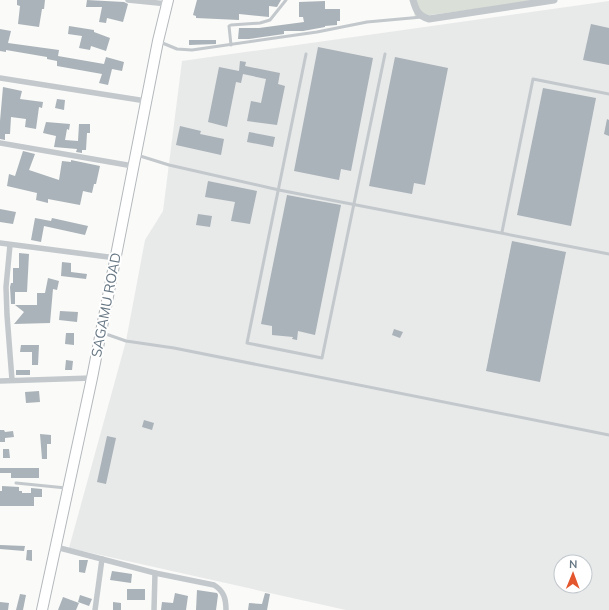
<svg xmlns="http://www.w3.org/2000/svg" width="609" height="610" viewBox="0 0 609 610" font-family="Mulish,sans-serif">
  <rect width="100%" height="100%" fill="#fafaf8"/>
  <path fill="#e8e9e9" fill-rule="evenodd" d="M609,1V610H346L69,548L126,341L145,240L163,211L182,61ZM561,562H585V586H561Z"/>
  <path fill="#dadfd7" d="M412,0H545L415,17Z"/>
  <g fill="#aab3b9">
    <path d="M17,0H45L44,9H42L39,27L18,24L20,6L17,5Z"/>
    <path d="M87,0L124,2L128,4L123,22L107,18L106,23L99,22L102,7H86Z"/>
    <path d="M197,0H281L277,7L269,6V17L239,14V20L196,18V16L193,15Z"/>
    <path d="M325,1V9H340V21H337V25L325,26V27L303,31H284V34L249,39H238L239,28H259L304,22L303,17H299V2Z"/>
    <path d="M591,24L609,28V65L583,60Z"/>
    <path d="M69,26L94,30V32L110,38L106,51L91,46L90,50L79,48L82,36L68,34Z"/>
    <path d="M0,29L11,31L8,43L59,50L58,56L104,64L106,57L124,62L122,71L112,69L108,85L99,83L102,74L57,66V61L47,59V57L6,50V52L0,51Z"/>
    <path d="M189,40H216V44L189,45Z"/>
    <path d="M318,47L373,58L351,171L341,169L339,180L294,171Z"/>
    <path d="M395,57L448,68L425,185L414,183L412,194L369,186Z"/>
    <path d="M240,61L246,62L245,66L280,73L278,84L285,86L277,125L247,121L251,101L261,103L266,79L243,74L241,83L236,82L227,127L208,122L219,67L239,71Z"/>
    <path d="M3,87L22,91L20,99L43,102L42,108L39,107L36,129L25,127L26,119L11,117L10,134H5V140L0,139V121Z"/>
    <path d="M543,88L596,98L571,226L517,215Z"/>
    <path d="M57,99L65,100L64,110L55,108Z"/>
    <path d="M607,119L609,120V136L604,134Z"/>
    <path d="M46,122L70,124L69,130L67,129L65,140L78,141L79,124H90V133H87L86,150H82V153L76,152L77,149L54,147L56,136L43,133Z"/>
    <path d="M180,126L201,131L200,134L224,139L221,155L176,145Z"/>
    <path d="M249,132L275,137L273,147L247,142Z"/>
    <path d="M23,151L35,154L29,170L59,180L62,161L71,162V160L100,166L96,184H94L92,193L83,191L80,205L48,199V203L36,200L37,193L7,186L9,174L15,176Z"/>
    <path d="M208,181L257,191L250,224L231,221L235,202L205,197Z"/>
    <path d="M287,195L341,205L315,335L298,331L297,340L292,339L293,337L272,335V326L261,324Z"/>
    <path d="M0,209L16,212L13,224L0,222Z"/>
    <path d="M198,214L212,216L210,227L196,225Z"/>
    <path d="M35,218L51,221L52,218L88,226L85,235L44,226L41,242L31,240Z"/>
    <path d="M512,241L566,252L540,382L486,371Z"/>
    <path d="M19,253L29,254L27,292H15V304H11L10,287L11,283H13V268H19Z"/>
    <path d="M62,262L71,263V272L87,274L86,279L61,276Z"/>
    <path d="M48,278L59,281L57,290L53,289L50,323L14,324L24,312L15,305H37V293H45Z"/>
    <path d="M60,311L78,312L77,322L59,320Z"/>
    <path d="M394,329L403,332L400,338L392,335Z"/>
    <path d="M66,333H74V345L65,344Z"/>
    <path d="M21,345H39L38,365H32V352H20Z"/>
    <path d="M66,360L73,361L72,370H65Z"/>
    <rect x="16" y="370" width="14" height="5"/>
    <path d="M39,391L40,402L26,403L25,392Z"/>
    <path d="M144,420L154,423L152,430L142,427Z"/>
    <path d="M0,430H4L5,432L13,431L14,437L5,438V442H0Z"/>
    <path d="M40,434L51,435V444H47V459H42Z"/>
    <path d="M107,436L116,438L106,484L97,482Z"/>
    <path d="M3,449H9L10,458H3Z"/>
    <path d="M0,468H39V478H11V473H0Z"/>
    <path d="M2,486L19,487V491H22V493H31V488L42,489V497H34V506H0V491H2Z"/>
    <path d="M0,545L25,546L24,551L0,549Z"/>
    <path d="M27,550H32V561L26,560Z"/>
    <path d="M79,560H88L85,573L79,572Z"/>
    <path d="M112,571L132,574L131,583L110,580Z"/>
    <rect x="127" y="589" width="18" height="11"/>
    <path d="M197,590L217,593L218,595L216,610H196Z"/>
    <path d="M175,593L188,596L186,610H161L162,602L173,603Z"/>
    <path d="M265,593L270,594L267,610H248L249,603L262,604Z"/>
    <path d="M20,594L26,595L23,610H16Z"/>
    <path d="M80,595L92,599L89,606L78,602Z"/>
    <path d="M63,597L79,603L76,610H58Z"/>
    <path d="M0,602L9,603L8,610H0Z"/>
    <path d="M113,602L121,603V610H113Z"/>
  </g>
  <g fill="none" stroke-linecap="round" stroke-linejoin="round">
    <g stroke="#b4b9bd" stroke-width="12">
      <path id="trunk" d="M42,610L92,378L158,41L168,0"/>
    </g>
    <g stroke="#c3c8cc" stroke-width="3">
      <path d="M160,42L177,49L192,50L317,32L367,22L422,17"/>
      <path d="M231,45L229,26L231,25L260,23L270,20L286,0"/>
      <path d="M306,54L247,343L322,358L385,54"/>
      <path d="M137,155L169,165L279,190L609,254"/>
      <path d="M502,232L533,79L609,94"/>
      <path d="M103,333L126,341L174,348L609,435"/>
      <path d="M16,483L66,488"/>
    </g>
    <g stroke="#c3c8cc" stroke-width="5.5">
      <path d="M128,0L168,4"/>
      <path d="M0,78L146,101"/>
      <path d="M0,143L133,166"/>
      <path d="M0,243L116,258"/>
      <path d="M10,245L6,287L7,315L12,380"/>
      <path d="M0,381L92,378"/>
      <path d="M56,547L155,573L214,585C224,591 226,599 226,610"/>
      <path d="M95,610L102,559"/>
      <path d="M154,610L155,573"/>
    </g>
    <path stroke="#c3c8cc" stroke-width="7" d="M413,0C416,10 418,16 429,19L554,0"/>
    <use href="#trunk" stroke="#fff" stroke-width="10"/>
  </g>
  <g text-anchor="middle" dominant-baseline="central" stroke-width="4" stroke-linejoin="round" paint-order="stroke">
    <g font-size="14" fill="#657683" stroke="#fff">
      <text transform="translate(106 305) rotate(-79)">SAGAMU ROAD</text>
    </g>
  </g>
  <g transform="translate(573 574) rotate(1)"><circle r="19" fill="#ffffff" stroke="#c1c8cd"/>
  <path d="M0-3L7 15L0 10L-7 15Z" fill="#e4572e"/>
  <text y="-6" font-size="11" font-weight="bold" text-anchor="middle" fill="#657683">N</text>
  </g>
</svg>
